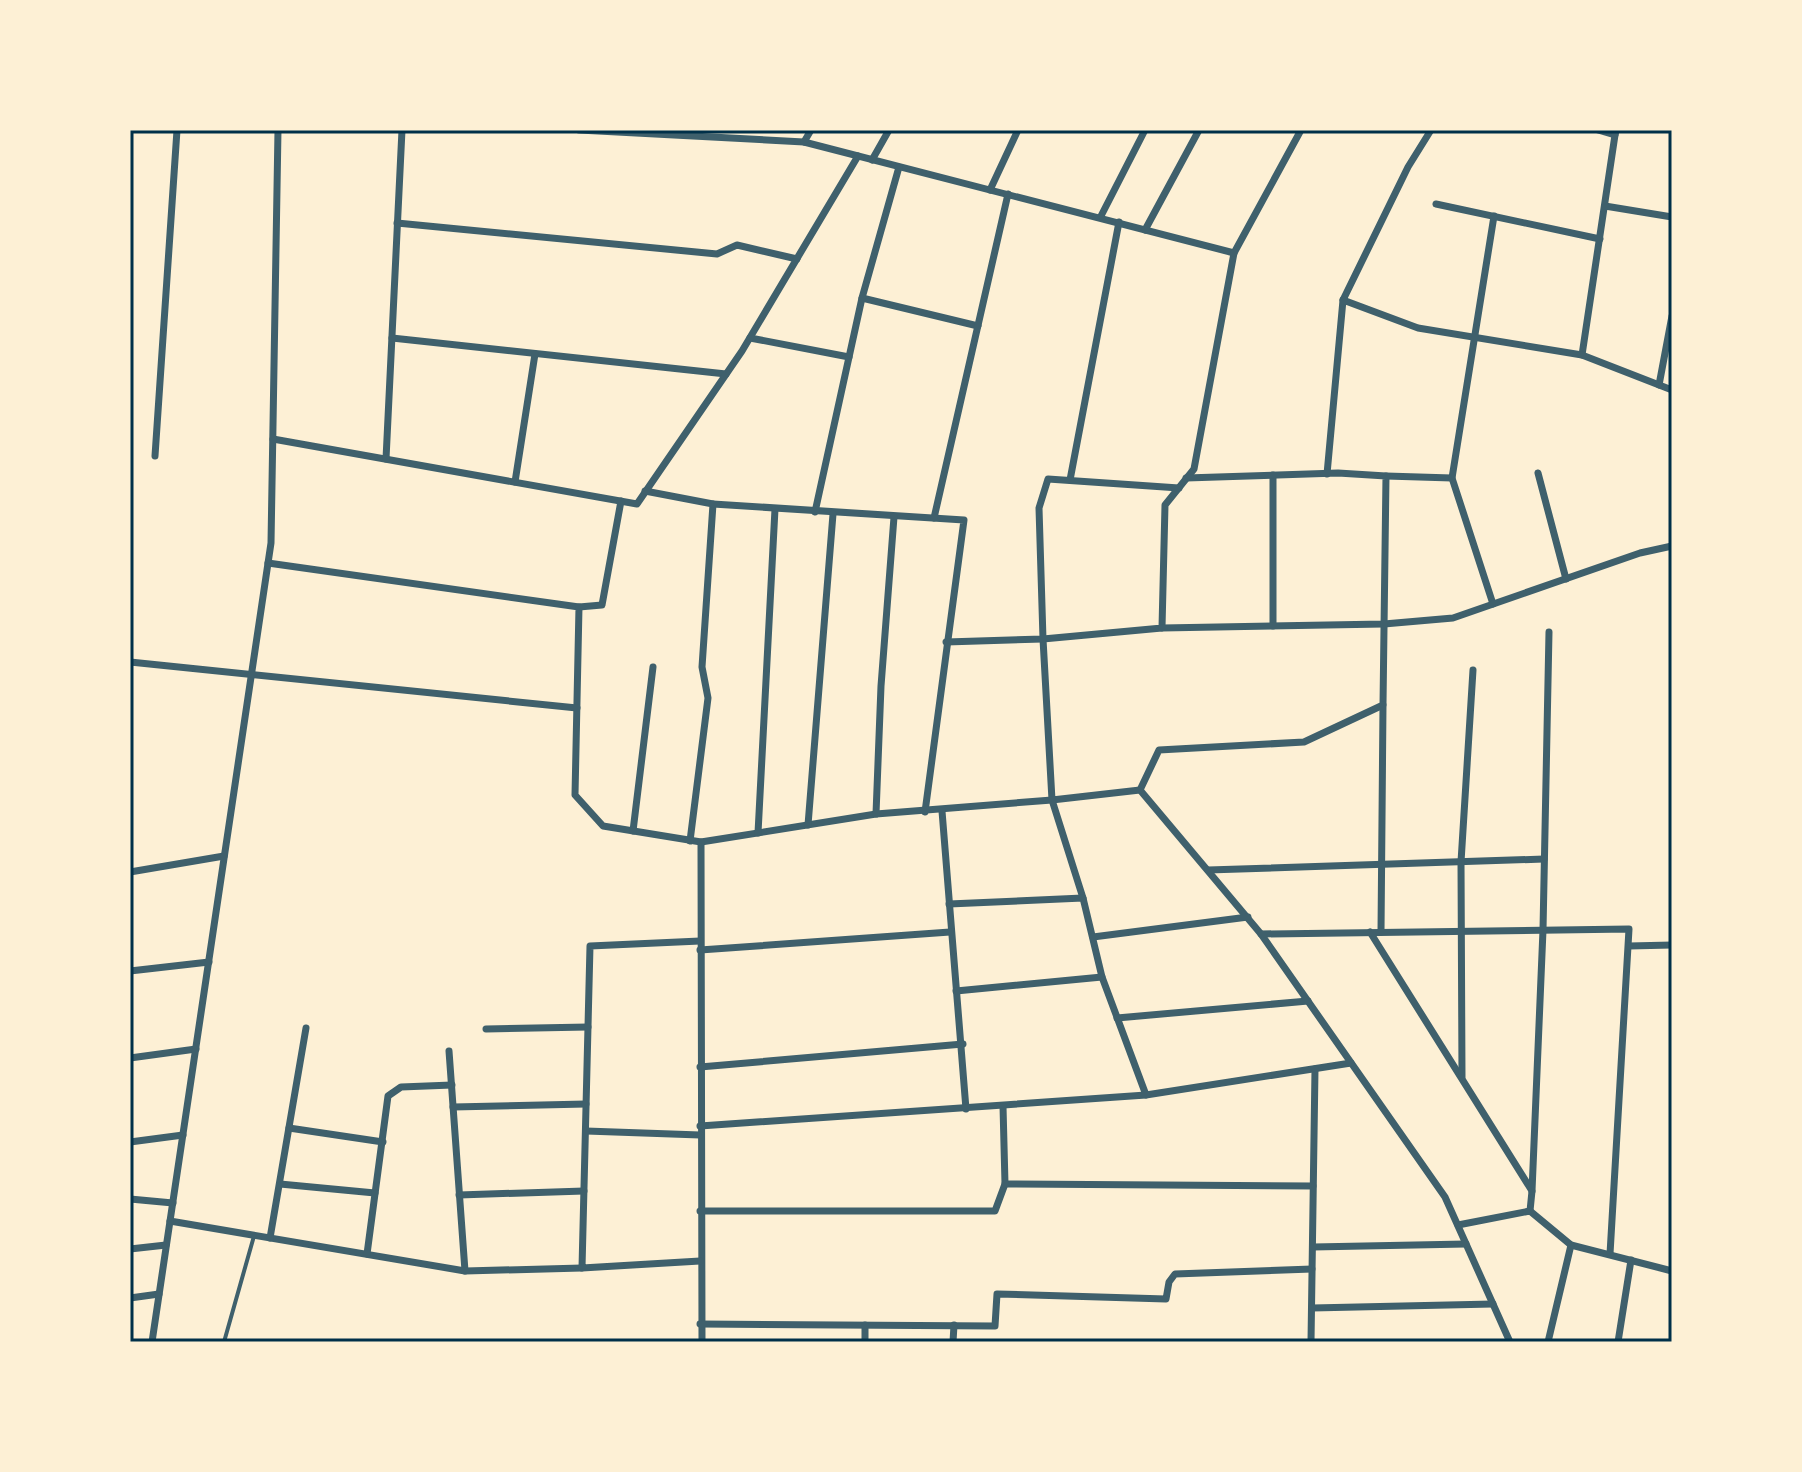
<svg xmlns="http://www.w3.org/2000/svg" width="1802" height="1472" viewBox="0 0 1802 1472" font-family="'PT Sans Narrow',sans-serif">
  <rect width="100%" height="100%" fill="#fdf0d5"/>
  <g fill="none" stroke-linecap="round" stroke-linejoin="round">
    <path stroke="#3f606c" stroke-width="4" d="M224,1342L254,1236"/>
    <g stroke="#3f606c" stroke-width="7">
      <path d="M579,130L804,142L1234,253L1194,469L1165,505L1162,628L1043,639L1052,800L1140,790L1261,934L1445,1197L1510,1342"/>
      <path d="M1598,130L1615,135L1616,131"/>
      <path d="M804,142L811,130"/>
      <path d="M872,160L889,130"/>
      <path d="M990,190L1018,130"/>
      <path d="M1436,204L1600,239"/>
      <path d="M1605,206L1672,217"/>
      <path d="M1101,216L1145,130"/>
      <path d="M397,223L717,254L737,245L797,259"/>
      <path d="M1145,230L1199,130"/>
      <path d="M1234,253L1301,130"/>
      <path d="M862,298L978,326"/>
      <path d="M1343,300L1408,167L1431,130"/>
      <path d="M392,338L726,374"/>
      <path d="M750,338L849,357"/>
      <path d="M1582,355L1615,135"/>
      <path d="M1659,385L1672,316"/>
      <path d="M273,439L637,504L742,351L858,156"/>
      <path d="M155,456L177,130"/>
      <path d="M386,459L402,130"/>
      <path d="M1538,473L1566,579"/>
      <path d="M1327,474L1343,300L1418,328L1582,355L1672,390"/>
      <path d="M1273,475V626"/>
      <path d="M1386,476L1452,478"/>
      <path d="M1070,480L1119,222"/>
      <path d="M515,482L535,354"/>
      <path d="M645,491L713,504L702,667L708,698L690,841"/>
      <path d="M713,504L964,520L925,812"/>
      <path d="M815,512L862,298L899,167"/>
      <path d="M934,518L1008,194"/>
      <path d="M268,563L579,607L575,795L603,826L701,842L876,814L1052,800L1083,898"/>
      <path d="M1493,604L1452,478L1494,216"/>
      <path d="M579,607L602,605L621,501"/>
      <path d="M1162,628L1384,624L1453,618L1640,553L1672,546"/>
      <path d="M946,642L1043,639L1039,508L1048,479L1179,488"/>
      <path d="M130,662L577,708"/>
      <path d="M1140,790L1159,750L1304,742L1383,705L1386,476L1338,473L1186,478"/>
      <path d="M942,811L966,1109"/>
      <path d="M876,814L881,686L894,517"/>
      <path d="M808,825L833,514"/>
      <path d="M633,831L653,667"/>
      <path d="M758,833L775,509"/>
      <path d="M701,842L702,1342"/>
      <path d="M1208,870L1544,859"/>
      <path d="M130,872L224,856"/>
      <path d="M949,904L1083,898L1102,977L1146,1095"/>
      <path d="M1370,932L1532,1191L1530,1211"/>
      <path d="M1381,932L1383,705"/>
      <path d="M1261,934L1629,929L1610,1254"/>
      <path d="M1093,937L1248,917"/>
      <path d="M1629,946L1672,945"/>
      <path d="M700,950L950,932"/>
      <path d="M130,971L209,962"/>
      <path d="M956,991L1102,977"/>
      <path d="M1117,1018L1308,1001"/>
      <path d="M486,1029L588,1027"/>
      <path d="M449,1051L465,1271"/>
      <path d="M130,1058L196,1049"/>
      <path d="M700,1067L963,1044"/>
      <path d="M1462,1077L1461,862L1473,670"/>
      <path d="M453,1107L586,1104"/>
      <path d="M700,1126L1146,1095L1351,1063"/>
      <path d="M289,1128L383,1142"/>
      <path d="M586,1131L700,1135"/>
      <path d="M130,1142L183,1135"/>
      <path d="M280,1184L375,1193"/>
      <path d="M1005,1184L1313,1186"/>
      <path d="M1532,1191L1543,930L1549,632"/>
      <path d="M459,1195L584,1191"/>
      <path d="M130,1199L173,1203"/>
      <path d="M700,1211H995L1005,1184L1003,1106"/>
      <path d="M170,1221L465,1271L582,1268"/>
      <path d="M1458,1225L1530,1211L1571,1245L1672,1271"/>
      <path d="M270,1238L306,1028"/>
      <path d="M1313,1247L1466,1244"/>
      <path d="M130,1249L166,1245"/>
      <path d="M367,1254L388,1096L401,1087L452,1085"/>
      <path d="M700,1261L582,1268L590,946L700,941"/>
      <path d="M130,1298L159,1294"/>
      <path d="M1312,1308L1493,1304"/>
      <path d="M700,1324L995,1326L997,1294L1166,1299L1169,1282L1175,1274L1312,1269"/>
      <path d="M152,1342L271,543L278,130"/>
      <path d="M865,1342V1325"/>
      <path d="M953,1342L954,1325"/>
      <path d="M1311,1342L1315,1069"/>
      <path d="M1548,1342L1571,1245"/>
      <path d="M1618,1342L1631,1260"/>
    </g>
  </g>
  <rect width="1802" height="1472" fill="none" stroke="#fdf0d5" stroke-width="264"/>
  <rect x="132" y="132" width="1538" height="1208" fill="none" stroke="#003049" stroke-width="3"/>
</svg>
